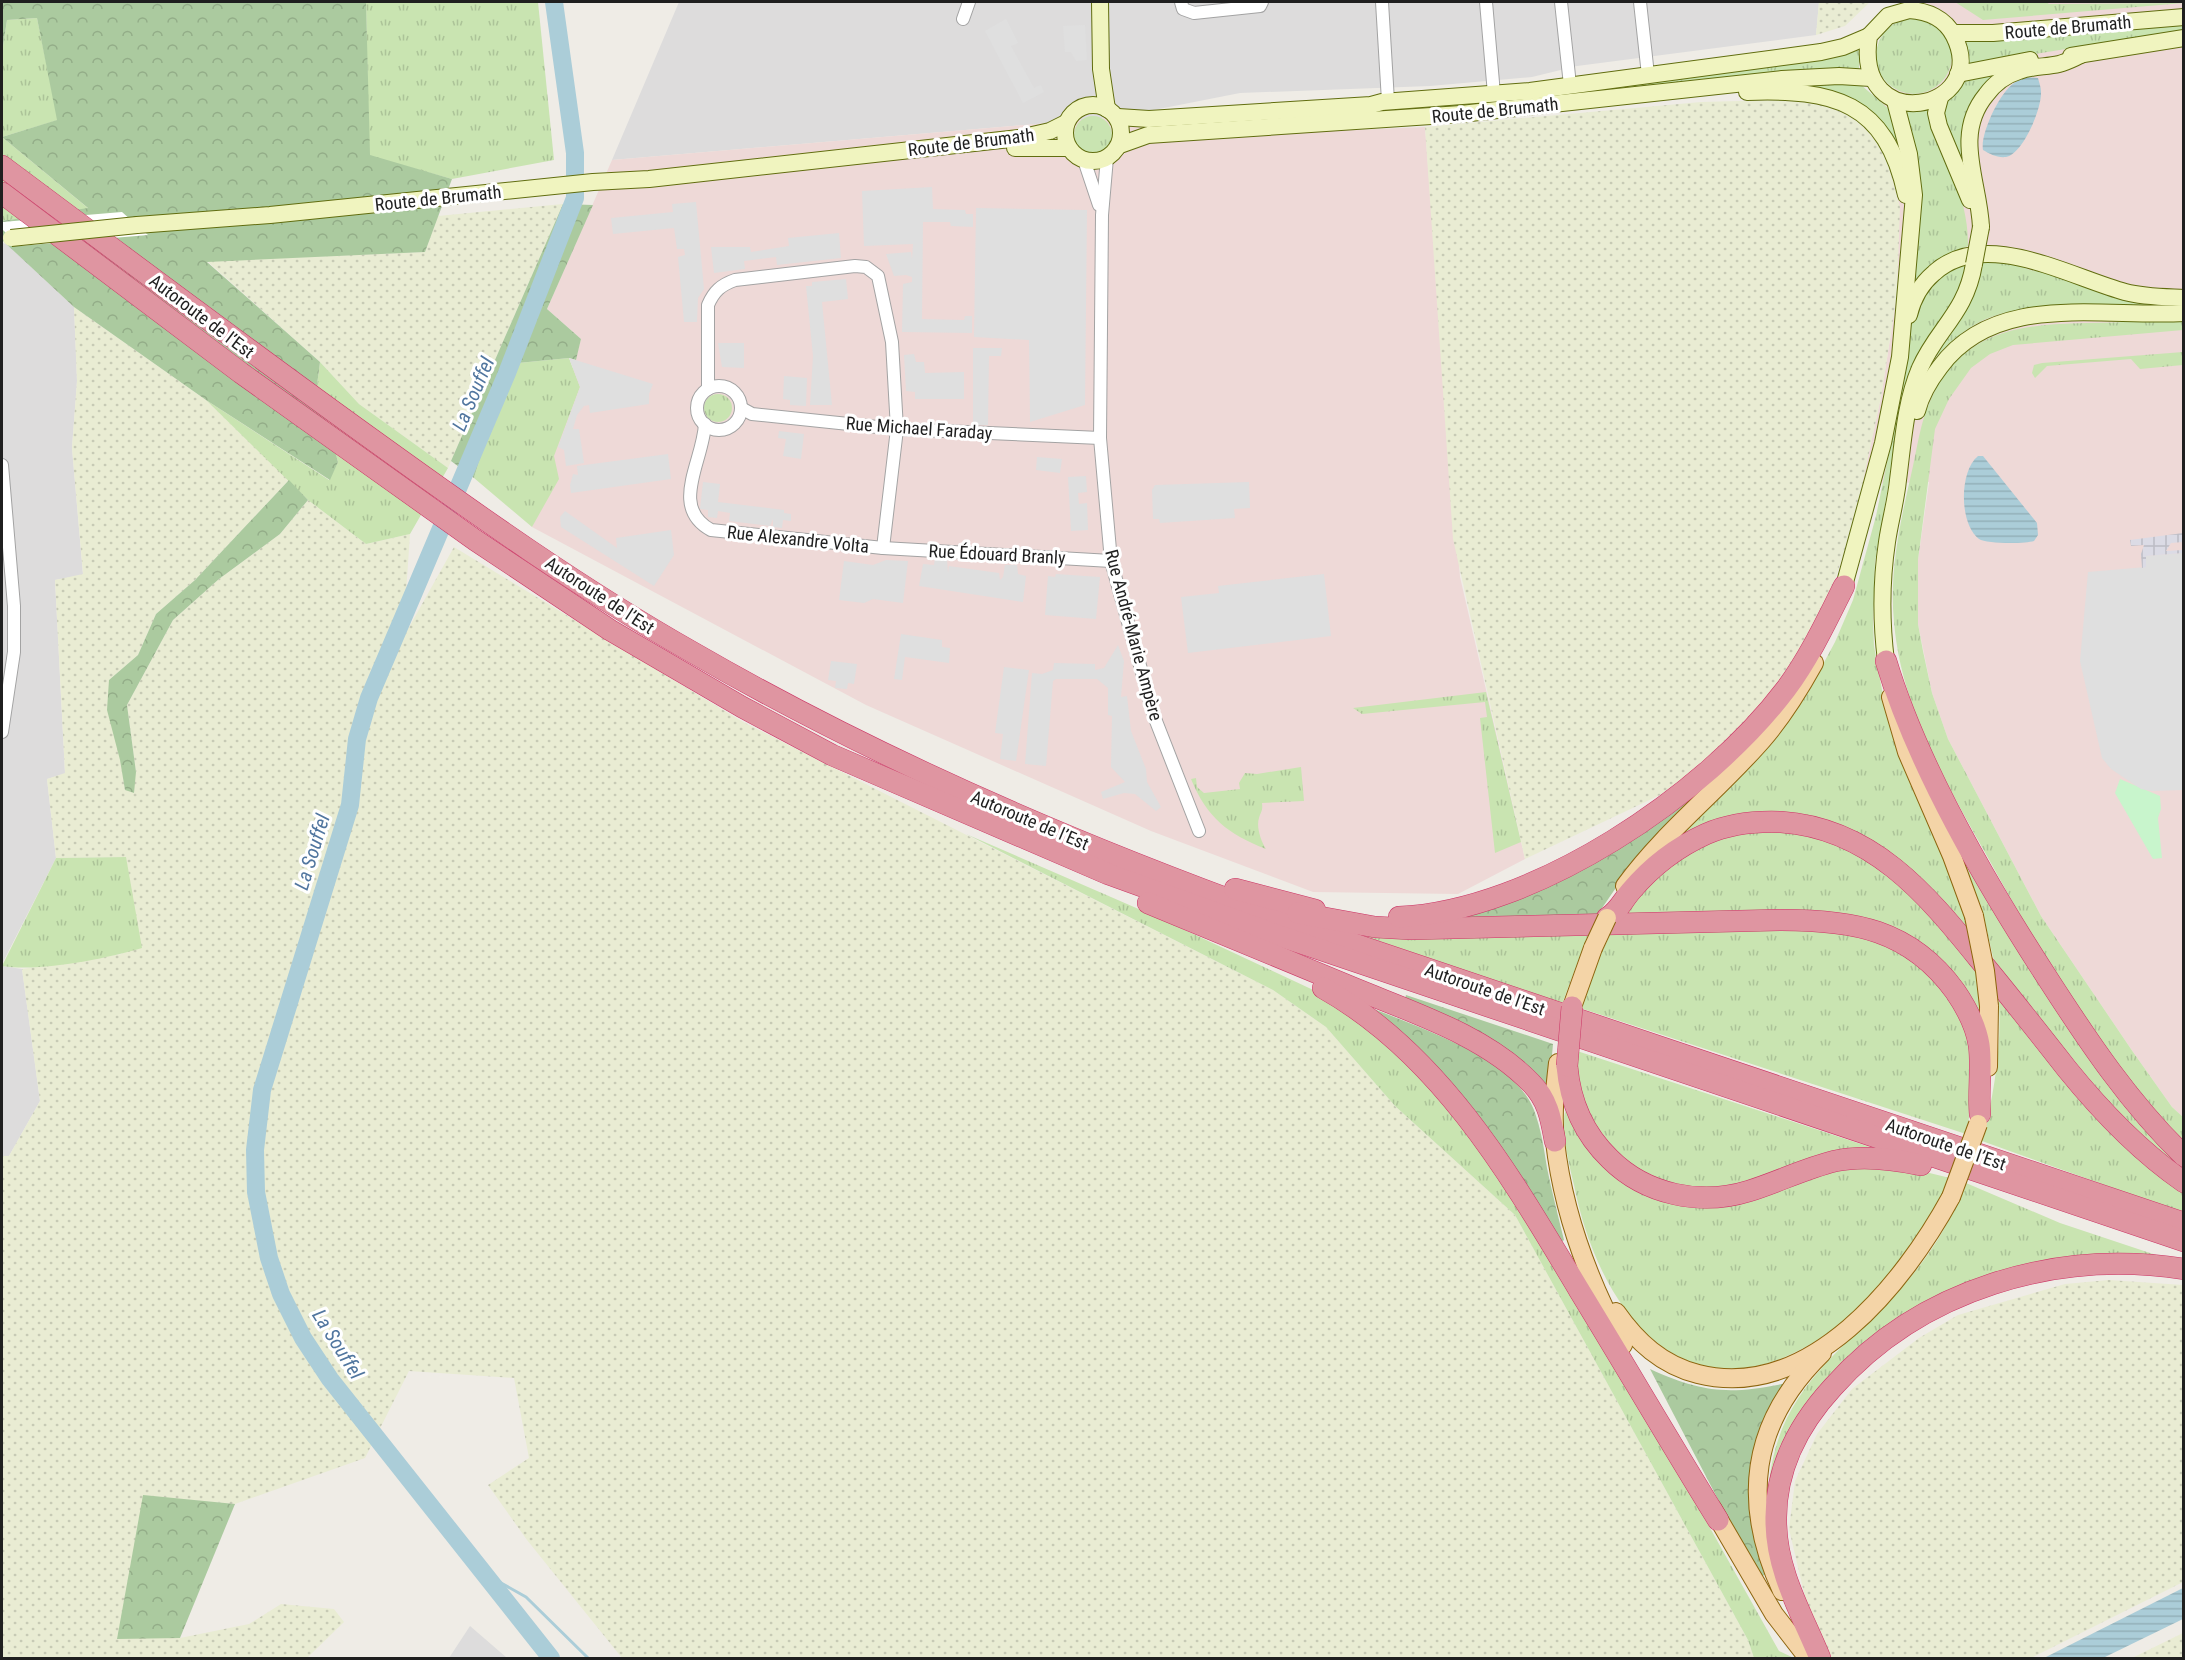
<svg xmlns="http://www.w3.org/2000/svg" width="2185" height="1660" viewBox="0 0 2185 1660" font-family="'Roboto Condensed',sans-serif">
  <defs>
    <pattern id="farmland-dots" width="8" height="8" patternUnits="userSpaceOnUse" patternTransform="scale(1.5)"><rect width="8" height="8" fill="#e9ecd3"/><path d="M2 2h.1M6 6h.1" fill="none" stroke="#c7cab5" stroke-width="1.8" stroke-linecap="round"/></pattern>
    <pattern id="grass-tufts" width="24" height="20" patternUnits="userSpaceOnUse" patternTransform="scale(1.5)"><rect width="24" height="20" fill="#c9e4b1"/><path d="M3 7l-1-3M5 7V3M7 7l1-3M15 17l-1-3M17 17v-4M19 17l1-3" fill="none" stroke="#acc398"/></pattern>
    <pattern id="forest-crowns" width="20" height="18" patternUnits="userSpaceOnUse" patternTransform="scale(1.5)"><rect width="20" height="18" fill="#abca9f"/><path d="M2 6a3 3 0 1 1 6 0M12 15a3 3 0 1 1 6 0" fill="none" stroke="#93ad88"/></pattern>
    <pattern id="plaza-grid" width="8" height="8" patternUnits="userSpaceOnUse" patternTransform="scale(1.5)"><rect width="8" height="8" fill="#dbdbe5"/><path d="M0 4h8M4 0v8" fill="none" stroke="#bcbcc4"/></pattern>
    <pattern id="water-rules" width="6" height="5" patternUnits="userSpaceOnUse" patternTransform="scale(1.5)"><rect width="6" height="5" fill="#abcdd8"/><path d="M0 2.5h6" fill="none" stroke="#93b0b9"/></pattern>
  </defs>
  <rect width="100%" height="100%" fill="#efece6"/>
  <g fill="#dddcdc">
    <path d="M679,2H1819L1816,35L1577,66L1532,77L1430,86L1240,93L1118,117L612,160Z"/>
    <path d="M2,243L7,244L74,307L77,381L72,448L83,575L55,580L65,774L47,779L56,858L2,964Z"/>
    <path d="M2,966L22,969L40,1101L9,1156H2Z"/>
    <path d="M470,1626L507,1658H449Z"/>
  </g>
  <g fill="#eed9d7">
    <path d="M1905,2H2183V1117L2172,1107L2133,1052L2041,916L1948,739L1932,693L1918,624V560L1929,482L1862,484L1881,397L1897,294L1862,125L1895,89L1912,16Z"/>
    <path d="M1118,117L1251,134L1425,127L1460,577L1525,859L1458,894L1313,892L1151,831L866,705L532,527L581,339L547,309L612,160Z"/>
  </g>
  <g fill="url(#farmland-dots)">
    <path d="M1819,2H1870L1845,26L1816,35Z"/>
    <path d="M1778,100L1808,101L1828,106L1848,115L1862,125L1877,139L1887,156L1900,207L1897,294L1881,397L1854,523L1827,603L1811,644L1747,731L1660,795L1525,859L1453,539L1425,127L1701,102Z"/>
    <path d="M563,204L448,468L359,404L320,362L207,261L425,252L438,216Z"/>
    <path d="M74,307L206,400L289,480L195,580L156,614L138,655L109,680L125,790L136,772L127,705L173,620L219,579L280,534L308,500L366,544L410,534L403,638L454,547L743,722L1273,990L1326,1027L1395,1106L1515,1215L1748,1640L1754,1658H622L527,1540L488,1485L529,1458L514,1378L409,1371L365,1458L235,1504L143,1496L180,1638L249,1624L281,1604L334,1609L344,1622L307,1658H2V1156H9L40,1101L22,969L122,954L126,857L56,858L47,779L65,773L55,580L83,574L72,448L77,381Z"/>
    <path d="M2109,1280L2183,1285V1582L2031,1658H1831L1805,1597L1789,1529L1795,1481L1817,1434L1852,1389L1919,1338L1958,1315L2065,1284Z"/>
    <path d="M2183,1633V1658H2132Z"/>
  </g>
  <g fill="url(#grass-tufts)">
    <path d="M366,2H538L554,160L452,179L369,156Z"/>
    <path d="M1955,2H2046L2049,4L2184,3L1983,20Z"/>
    <circle cx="1914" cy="56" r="38"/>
    <path d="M37,18L58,120L2,137L89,209L2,221V53L7,20Z"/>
    <path d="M2183,23V30L1968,65L1966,40Z"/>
    <path d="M1859,49V70L1480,107L1146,131L1145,124Z"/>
    <path d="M2010,68L1977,100L1971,180L1942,123V103L1970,77Z"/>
    <path d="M1799,83L1860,84L1890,110L1906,167L1876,120Z"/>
    <path d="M1928,108C1942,155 1969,196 1968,246L1941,259L1915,283L1910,281L1903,109Z"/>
    <circle cx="1093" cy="135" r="19"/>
    <path d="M1984,255C1992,256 2002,256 2009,259C2026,267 2022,271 2045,271L2183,307C2151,307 2119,307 2087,307C2018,307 1979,306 1931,363L1935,350L1980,273Z"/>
    <path d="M1967,258L1962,289L1947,321L1891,470L1875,562L1873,620L1874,646L1884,701L1945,858L1970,935L1940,897L1924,881L1834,825L1677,837L1807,694L1835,642L1853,600L1876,516L1905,375L1912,318L1924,289Z"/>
    <path d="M2123,322H2183V330L2013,345L1990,354L1971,368L1949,399L1935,429L1918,560V624L1923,651L1932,693L1948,739L2041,916L2133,1052L2172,1107L2183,1117V1143C2103,1058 2043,958 1987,856C1946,783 1901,707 1894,622C1889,573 1900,523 1911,475C1917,450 1920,422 1931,399C1969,316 2046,325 2123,322Z"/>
    <path d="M2183,352V365L2140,369L2131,359L2047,366L2035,378L2032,373L2034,365L2042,363Z"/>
    <path d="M569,358L580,387L554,456L559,479L532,527L474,478L486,438L518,363Z"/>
    <path d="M320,362L359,404L448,468L410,534L366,544L308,500L206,400L329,480L338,462L317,385Z"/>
    <circle cx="718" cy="408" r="14"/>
    <path d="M1486,692L1521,842L1495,853L1480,718L1487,717L1485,702L1362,714L1353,708Z"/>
    <path d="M1920,764L2175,1159L2183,1166V1174L2120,1116L1995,965L1981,906Z"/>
    <path d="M1301,767L1304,801L1262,803C1263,811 1261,811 1259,818C1256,827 1261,841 1266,849C1228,834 1207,818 1191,779L1196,778L1197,787L1204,793L1240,789L1239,783L1245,773L1257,774Z"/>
    <path d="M1779,826L1882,860L1975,961L1982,1017C1968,994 1954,970 1933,952C1877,906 1808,911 1740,913C1701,914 1661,915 1621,916L1648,883L1701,843Z"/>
    <path d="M966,834L1157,917L1324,995L1413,1067L1493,1165L1654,1428L1779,1651L1794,1658H1754L1748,1640L1515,1215L1395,1106L1326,1027L1273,990Z"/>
    <path d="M126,857L142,948C104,959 40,972 2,966L56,858Z"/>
    <path d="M1841,929L1895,947L1940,984L1971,1039L1972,1101L1966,1134L1580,1008L1593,970L1612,931Z"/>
    <path d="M1353,932H1589L1562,1004Z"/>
    <path d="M1998,989L2183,1193V1213L1982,1141C1995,1091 2003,1040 1998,989Z"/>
    <path d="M1574,1050L1873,1148L1872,1152L1756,1184L1698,1193L1634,1172L1582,1114Z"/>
    <path d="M1566,1110L1667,1199L1835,1168L1901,1166L1950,1178C1938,1203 1926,1231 1910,1254C1898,1274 1855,1313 1836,1327C1697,1431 1602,1325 1574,1185C1570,1168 1559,1124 1566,1110Z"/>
    <path d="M1966,1183L2060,1223L2183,1264L2026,1270L1855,1357L1768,1498C1772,1395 1834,1359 1898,1291C1927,1261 1951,1222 1966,1183Z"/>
  </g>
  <g fill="url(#forest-crowns)">
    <path d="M2,2H366L370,155L452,179L425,252L207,262L320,362L317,385L338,462L330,480L206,400L74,307L2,240V221L88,208L2,137L57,120L37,18L7,20L2,53Z"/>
    <path d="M563,204L593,205L547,309L581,339L576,360L569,358L518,363L486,438L474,478L451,461Z"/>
    <path d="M289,480L308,500L280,534L219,579L173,620L127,705L136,772L134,793L125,790L120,760L107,710L109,680L138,655L156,614L195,580Z"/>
    <path d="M1749,742L1628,870L1598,914L1439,920L1498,903Z"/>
    <path d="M1406,995L1553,1044L1549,1087L1404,1002Z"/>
    <path d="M1362,1004C1411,1025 1513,1056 1534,1110C1541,1129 1544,1148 1547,1168C1552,1192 1558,1216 1564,1240L1560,1243Z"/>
    <path d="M1650,1369C1703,1393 1729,1395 1787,1383L1749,1497L1755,1541L1766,1574L1759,1578Z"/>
    <path d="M143,1495L235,1504L180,1638L117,1639Z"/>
  </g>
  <path fill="#c8f5cc" d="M2120,779L2160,796L2161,809L2158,818L2162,858L2153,859L2115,793Z"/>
  <g fill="#dfdfdf">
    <path d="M1006,19L1018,43L1011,46L1034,88L1041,85L1044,92L1023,103L985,31Z"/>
    <path d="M1085,25L1087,60L1076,61L1071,52H1065L1063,26Z"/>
    <path d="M932,187L933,209L965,210L966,214H973V227L951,226L950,222H923L922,319L964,320L965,316H972V333L902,332L903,284L912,282V277L906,275L894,276L886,254L911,252L912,259L913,244L864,246L862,191Z"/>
    <path d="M696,202L704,289L698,298L697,322H684L678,257L685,255L684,249H677L674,228L613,234L611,218L673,212L672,204Z"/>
    <path d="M976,208L1087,210L1085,405L1030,422L1029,340L974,337Z"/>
    <path d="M839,233L841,258L777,265L776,257L744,261L745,269L714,273L711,247H750L751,252L789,246L788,238Z"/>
    <path d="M846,279L848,299L822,302L832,405H810L813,356L806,286H812V282Z"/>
    <path d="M718,343H744V368L722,367Z"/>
    <path d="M973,348H1002L1001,356H989L988,425H973Z"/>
    <path d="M914,354L916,362H924L925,373L964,372V399H915V392L906,391L904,355Z"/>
    <path d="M569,358L653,384L649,394V404L590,413L589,405L584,406L577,415L573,429H579L584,463L566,466L564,450L558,447L580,387Z"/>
    <path d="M784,376L807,378L806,406L790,405V400L783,399Z"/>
    <path d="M779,431L804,434L801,459L783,456L786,439L778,438Z"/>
    <path d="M668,454L671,479L571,493L570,485L573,474L578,475L577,466Z"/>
    <path d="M1037,457L1062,459L1060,473L1036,470Z"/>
    <path d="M1086,476L1087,492L1078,493L1079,504L1087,503L1088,530L1071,531L1068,477Z"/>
    <path d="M703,482L720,484L718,502L784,510V513L791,514V521L783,520L782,528L773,527V519L770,526L729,521L730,513L718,511L717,518L708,517V510L700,509Z"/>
    <path d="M1249,482L1250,508L1234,509L1235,518L1160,523L1159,519H1153L1152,490L1155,485Z"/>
    <path d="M565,511L617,548L616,538L671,530L674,555L654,586L561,527L560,517Z"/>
    <path d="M2183,553V790L2152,791L2141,789L2111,769L2102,758L2080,661L2088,572L2146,567L2145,556Z"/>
    <path d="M935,558L947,559L948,573L949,566L999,573L1000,580L1003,577L1005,565H1017L1018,574L1026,576L1023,602L919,586L923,564L934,565Z"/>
    <path d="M886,560L908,561L903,603L873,599L864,603L839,600L844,561L873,565Z"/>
    <path d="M1056,574L1100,577L1096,619L1045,615L1048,576L1055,577Z"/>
    <path d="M1324,574L1331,636L1188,653L1181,597L1219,593L1218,586Z"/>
    <path d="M901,634L942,640V647L950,648L949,663L905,657L902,680L894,679Z"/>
    <path d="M1118,645L1124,661L1121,697L1127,696L1131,731L1146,769L1147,782L1161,807L1156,811L1135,794L1124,793L1103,799L1101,792L1125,782L1111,767L1112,716L1108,715V688L1097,679H1056L1053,681L1046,766L1025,764L1032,673L1042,674L1053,670L1054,663L1095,664V670L1104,668Z"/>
    <path d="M831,661L857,664L854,684L848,683L847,689L835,688L836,681L828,680Z"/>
    <path d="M1004,667L1029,670L1016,761L1000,759L1003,734L995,733Z"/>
  </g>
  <path fill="url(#plaza-grid)" d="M2183,533V542L2171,543L2166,551L2183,550V553L2146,556V567L2142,568L2141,554L2144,545L2131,546L2130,540Z"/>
  <g fill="url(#water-rules)">
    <path d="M2027,77L2038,78C2039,82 2041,87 2041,92C2042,108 2023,154 2006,157C1997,158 1990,154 1983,150C1980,134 2000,92 2014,83C2018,80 2023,79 2027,77Z"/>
    <path d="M1978,456H1983L2037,523L2038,535L2034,541C2025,544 1986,544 1979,539C1959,524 1959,471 1978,456Z"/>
    <path d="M2183,1588V1619L2103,1658H2044Z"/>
  </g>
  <path fill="#fff" d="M122,212L148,235L19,246L2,229V222Z"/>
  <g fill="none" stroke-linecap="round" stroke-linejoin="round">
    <path stroke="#abcdd8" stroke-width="3" d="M485,1574L526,1597L588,1658"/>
    <path stroke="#abcdd8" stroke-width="18" d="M551,1658L330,1379L303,1338L281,1294L269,1258L256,1192L255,1150L262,1090L350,805L357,739L369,698L507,373L575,198V153L554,2"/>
    <g stroke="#a3a3a3" stroke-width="14">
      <g id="street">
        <path d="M1181,2L1183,9L1194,13L1260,6L1262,2"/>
        <path d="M1382,2L1388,101"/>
        <path d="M1486,2L1494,94"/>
        <path d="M1561,2L1570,85"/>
        <path d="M1640,2L1648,75"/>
        <path d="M963,19L969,2"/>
        <path d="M1107,158L1102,215L1100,438L1111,561L1154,716L1199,831"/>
        <path d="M1084,160L1099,205"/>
        <circle cx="719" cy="408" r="22"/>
        <path d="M708,389V305C714,291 721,285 735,280L855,266L866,267L878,276L892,342L897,429L883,548"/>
        <path d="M741,408L752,414L897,429L1100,438"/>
        <path d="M705,424C703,462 669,507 711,530L883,548L1111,561"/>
        <path d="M2,465L14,606V652L2,732"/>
      </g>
    </g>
    <g stroke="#616d0f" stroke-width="18">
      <g id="secondary">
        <path d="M1100,2L1101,69L1107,109"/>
        <path d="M1909,10C1927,11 1945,18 1954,36C1992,111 1853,139 1869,36L1888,16Z"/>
        <path d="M1953,33H1993L2184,17"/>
        <path d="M2071,56L2184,38"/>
        <path d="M1958,74L2030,60"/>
        <path d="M1747,92C1833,89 1886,101 1906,195"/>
        <path d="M1940,98L1936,113L1939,126L1970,200"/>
        <circle cx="1093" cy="133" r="28"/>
        <path d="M1118,117L1149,119L1371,105L1382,102L1530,91L1821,52L1843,47L1869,36"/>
        <path d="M1120,145L1148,135L1461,114L1782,79L1839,76L1871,78"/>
        <path d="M1015,148H1067"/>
        <path d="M137,225L270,215L593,182L649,179L1019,138L1050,131L1066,123"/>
        <path d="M1981,227C1979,181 1953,135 1986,95C1994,84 2006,75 2019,71C2032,66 2046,67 2059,64C2067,62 2074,58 2081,55"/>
        <path d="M1909,315C1913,298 1921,284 1934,273C1984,227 2070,277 2125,292C2144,297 2164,297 2184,298"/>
        <path d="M1917,411C1921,395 1930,380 1940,367C1996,291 2102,318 2184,313"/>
        <path d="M1844,586L1883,443L1900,357L1914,195L1909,154L1895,101"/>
        <path d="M1886,661C1881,621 1881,582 1887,542C1890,521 1896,501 1898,480C1903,443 1905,403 1920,368C1937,329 1966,313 1974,264"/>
      </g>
    </g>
    <g stroke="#8d650e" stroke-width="20">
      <g id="primary">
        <path d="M1891,697L1907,752L1952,856L1974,916"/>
        <path d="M1625,886C1665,831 1719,790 1763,739C1783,716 1799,690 1814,663"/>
        <path d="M1572,1007L1593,948"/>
        <path d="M1558,1063C1555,1089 1552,1115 1555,1141C1563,1213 1589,1282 1623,1345"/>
        <path d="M1988,1067L1989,1006"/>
        <path d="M1616,1312C1637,1342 1662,1365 1698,1374C1810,1402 1904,1283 1951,1197"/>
        <path d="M1712,1508L1774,1614L1808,1658"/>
        <path d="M1782,1591C1741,1502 1750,1423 1822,1353"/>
      </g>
    </g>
    <g stroke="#cb3565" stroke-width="22">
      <g id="highway">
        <path d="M2,166C125,258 248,350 373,440C477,515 581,589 692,652C898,771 1118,862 1342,940L2184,1223"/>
        <path d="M2,193L241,373L475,540L610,630L742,707L832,755L1108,874L1274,934L2184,1241"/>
        <path d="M1886,661C1918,768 1987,885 2048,979C2088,1041 2130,1104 2184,1156"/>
        <path d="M1235,889L1315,910"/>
        <path d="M1148,903C1215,931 1283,959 1351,987C1411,1012 1485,1035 1531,1083C1548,1100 1551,1119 1555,1141"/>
        <path d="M1298,913L1375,927L1411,929L1781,920C1853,920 1910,929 1955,991C1966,1007 1976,1026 1979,1045C1982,1067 1978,1091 1980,1114"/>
        <path d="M1399,917C1534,911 1706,795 1786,689C1809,658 1826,622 1844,586"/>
        <path d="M1607,918C1618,912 1623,900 1631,891C1652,866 1675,848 1706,834C1729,824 1756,821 1781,822C1871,828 1926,893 1979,959C2009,995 2038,1032 2067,1069C2101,1111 2139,1151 2184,1182"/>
        <path d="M1323,988C1441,1054 1512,1178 1579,1290C1626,1367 1671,1444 1718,1520"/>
        <path d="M1567,1066C1570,1102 1583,1133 1610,1159C1646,1195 1701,1206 1749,1191C1778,1182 1806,1168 1835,1161C1864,1155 1893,1159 1921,1165"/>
        <path d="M1820,1658C1802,1614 1776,1571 1776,1521C1775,1469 1798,1425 1833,1387C1920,1289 2056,1249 2184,1269"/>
      </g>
    </g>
    <use href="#street" stroke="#fff" stroke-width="12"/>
    <use href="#secondary" stroke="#f0f4bf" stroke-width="16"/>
    <use href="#primary" stroke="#f4d4a7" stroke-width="18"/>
    <use href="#highway" stroke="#df95a1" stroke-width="21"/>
    <g stroke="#616d0f" stroke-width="18" stroke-linecap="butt">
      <g id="secondary-bridge">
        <path d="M11,238L137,225"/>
        <path d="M1974,264L1981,227"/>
      </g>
    </g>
    <g stroke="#8d650e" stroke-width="20" stroke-linecap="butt">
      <g id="primary-bridge">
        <path d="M1974,916L1985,971L1989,1006"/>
        <path d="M1593,948L1607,918"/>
        <path d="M1951,1197L1978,1124"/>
      </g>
    </g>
    <g stroke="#cb3565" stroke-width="22" stroke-linecap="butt">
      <path id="highway-bridge" d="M1567,1066L1572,1007"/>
    </g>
    <use href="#secondary-bridge" stroke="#f0f4bf" stroke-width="16"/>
    <use href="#primary-bridge" stroke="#f4d4a7" stroke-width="18"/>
    <use href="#highway-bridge" stroke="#df95a1" stroke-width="21"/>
  </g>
  <g text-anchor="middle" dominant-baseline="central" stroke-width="6" stroke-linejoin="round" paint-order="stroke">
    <g font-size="18" fill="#1f1f1f" stroke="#fff">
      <text transform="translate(2068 27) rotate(-5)">Route de Brumath</text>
      <text transform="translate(1495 110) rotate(-6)">Route de Brumath</text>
      <text transform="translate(971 142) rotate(-7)">Route de Brumath</text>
      <text transform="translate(438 198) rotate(-6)">Route de Brumath</text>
      <text transform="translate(202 316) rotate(37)">Autoroute de l’Est</text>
      <text transform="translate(919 428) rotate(4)">Rue Michael Faraday</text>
      <text transform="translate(798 539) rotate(6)">Rue Alexandre Volta</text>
      <text transform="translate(997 554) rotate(3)">Rue Édouard Branly</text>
      <text transform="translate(600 595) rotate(33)">Autoroute de l’Est</text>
      <text transform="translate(1134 635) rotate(75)">Rue André-Marie Ampère</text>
      <text transform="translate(1030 820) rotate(23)">Autoroute de l’Est</text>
      <text transform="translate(1485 989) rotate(19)">Autoroute de l’Est</text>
      <text transform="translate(1946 1144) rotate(19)">Autoroute de l’Est</text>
    </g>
    <g font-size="20" font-style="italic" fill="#51769f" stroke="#fff">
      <text transform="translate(473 394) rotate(-67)">La Souffel</text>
      <text transform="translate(312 852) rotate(-73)">La Souffel</text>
      <text transform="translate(338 1344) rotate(58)">La Souffel</text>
    </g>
  </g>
  <rect width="2185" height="1660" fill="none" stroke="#1f1f1f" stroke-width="6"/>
</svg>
